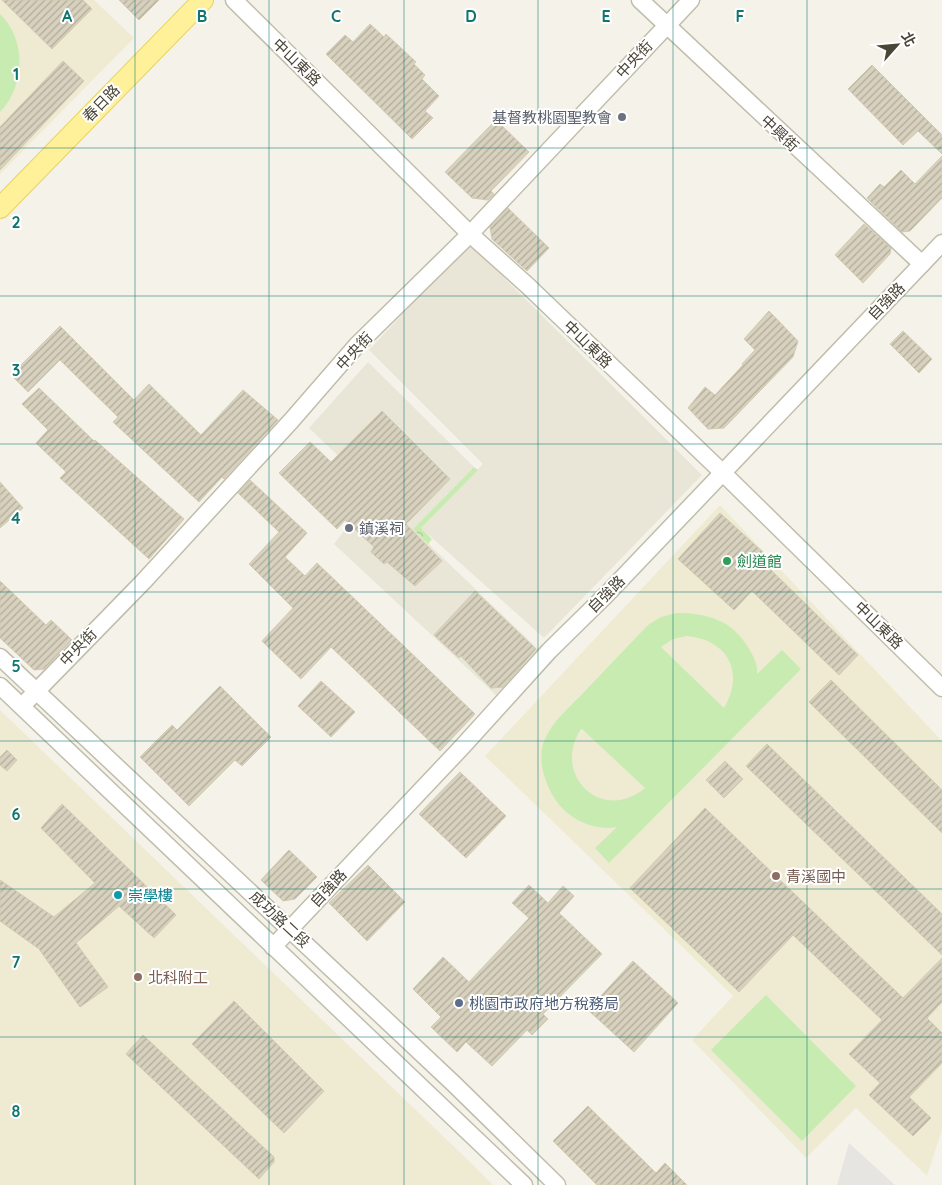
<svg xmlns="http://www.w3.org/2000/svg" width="942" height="1185" viewBox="0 0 942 1185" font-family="Quicksand,'Noto Sans TC',sans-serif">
  <defs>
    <pattern id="park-crowns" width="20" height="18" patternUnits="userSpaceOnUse" patternTransform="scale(1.25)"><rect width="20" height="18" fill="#c8ebb1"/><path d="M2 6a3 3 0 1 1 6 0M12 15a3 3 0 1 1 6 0" fill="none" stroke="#adcb99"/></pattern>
    <pattern id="building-hatch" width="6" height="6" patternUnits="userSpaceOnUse" patternTransform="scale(1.25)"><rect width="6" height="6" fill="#d7d1be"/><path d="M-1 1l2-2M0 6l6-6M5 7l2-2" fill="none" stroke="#b0ab9b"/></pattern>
  </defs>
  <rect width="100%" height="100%" fill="#f5f3e9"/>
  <g fill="#e9e6d7">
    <path d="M469,243L702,475L544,638L421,528L483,464L369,350Z"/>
    <path d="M368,362L474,467L413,529L540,651L497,696L334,544L375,491L309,428Z"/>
  </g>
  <g fill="#efebd3">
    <path d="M0,0H94L134,38L0,174Z"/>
    <path d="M720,505L942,741V1130L927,1176L856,1108L806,1158L692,1040L733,996L485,756Z"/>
    <path d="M0,710L471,1163L493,1185H0Z"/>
  </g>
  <path fill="url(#park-crowns)" d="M474,467L478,470L421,528L432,539L428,544L413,529Z"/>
  <g fill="#c8ebb1" fill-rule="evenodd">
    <path d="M0,14C27,40 25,86 0,112Z"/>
    <path d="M676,613C707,613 733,620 749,649C754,657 758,665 757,674L782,650L801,669L609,863L595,848L617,827C598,831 575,822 562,808C547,792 536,762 544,741C552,721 571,706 585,691C606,669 627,647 648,625L661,617ZM687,636C728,640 745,672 724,708L661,647L673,639ZM581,729H582L645,788C602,824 551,775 581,729Z"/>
    <path d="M766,995L856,1086L802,1141L711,1050Z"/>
  </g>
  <path fill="#e7e5e1" d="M849,1143L895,1185H837Z"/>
  <g fill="url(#building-hatch)" stroke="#d2cab1">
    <path d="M2,0H83L92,9L52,49Z"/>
    <path d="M119,0H159L139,20Z"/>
    <path d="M370,24L384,37L386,34L416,62L414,64L425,75L422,79L439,96L425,111L433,118L412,139L326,54L345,35L353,42Z"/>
    <path d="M63,61L84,81L0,170V127Z"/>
    <path d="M872,65L942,135V154L918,131L903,145L848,89Z"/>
    <path d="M496,120L529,152L491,191L494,194L488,200L472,198L445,172Z"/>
    <path d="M942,156V198L910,231L902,232L867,198L880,184L884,187L901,170L915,184Z"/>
    <path d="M508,208L549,248L527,271L492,239L490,227Z"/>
    <path d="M864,224L891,248L890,254L863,283L835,255Z"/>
    <path d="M769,311L798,341L793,357L724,428L708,429L688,408L705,387L715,395L743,365L742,364L755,350L744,339Z"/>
    <path d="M60,326L134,400L149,384L201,435L243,390L278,420L224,479L222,477L199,502L113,422L118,417L60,360L28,392L11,375Z"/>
    <path d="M903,331L932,359L919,373L890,344Z"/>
    <path d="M39,388L94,441L95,440L184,519L149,559L60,478L66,472L36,443L48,430L22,404Z"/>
    <path d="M382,411L450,479L406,524L442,561L415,586L387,562L384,564L371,552L374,547L345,520L337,529L279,473L310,442L331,462Z"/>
    <path d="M250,480L307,533L285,557L305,576L317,563L475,714L440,751L331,647L301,679L262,641L293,608L249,564L279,532L238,493Z"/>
    <path d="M0,482L23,508L0,528Z"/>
    <path d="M720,513L776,564L771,570L858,655L839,675L752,591L734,610L678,559Z"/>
    <path d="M0,581L46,625L51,620L72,640L44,669L34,670L0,638Z"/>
    <path d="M475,591L536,649L503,687L491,688L461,656L459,658L434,635Z"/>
    <path d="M831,680L942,790V833L809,702Z"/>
    <path d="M321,681L355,712L331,737L298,706Z"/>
    <path d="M220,686L271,737L242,766L235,760L189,806L140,757L172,725L177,730Z"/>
    <path d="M767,744L942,914V955L746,766Z"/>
    <path d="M7,750L17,760L7,771L0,765V757Z"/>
    <path d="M725,761L743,779L724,798L706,780Z"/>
    <path d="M460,772L506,816L466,858L419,814Z"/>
    <path d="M62,804L176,915L154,938L119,906L76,943L108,987L80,1007L39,949L0,921V880L54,917L95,883L41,828Z"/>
    <path d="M705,808L903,998L942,958V1002L927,1018L942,1033V1063L909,1097L931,1118L913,1136L869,1095L880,1083L849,1054L882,1020L793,935L739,992L630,888Z"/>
    <path d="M289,850L317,877L295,899L283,901L261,880Z"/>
    <path d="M368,865L405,902L367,941L329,903Z"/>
    <path d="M529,885L548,903L563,886L574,896L559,913L602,954L543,1014L548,1019L532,1035L527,1030L492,1066L466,1042L457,1052L431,1027L441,1017L413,989L443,957L469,982L529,918L512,903Z"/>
    <path d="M633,961L678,1003L634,1052L588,1010Z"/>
    <path d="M234,1001L324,1091L284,1133L192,1044Z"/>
    <path d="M143,1035L274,1157V1162L259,1179L126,1054Z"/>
    <path d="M588,1106L656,1173L665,1163L687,1185H597L553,1141Z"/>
  </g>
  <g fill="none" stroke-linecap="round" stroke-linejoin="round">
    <g stroke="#c1bdab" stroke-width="19">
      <g id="minor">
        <path d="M234,0L470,234L528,286L723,473L942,688"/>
        <path d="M640,0L922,264"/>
        <path d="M0,657L454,1084L557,1185"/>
        <path d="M0,686L524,1185"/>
        <path d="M22,706L143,582L291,421L357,345L470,234L691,0"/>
        <path d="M273,947L462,747L549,651L607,594L942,243"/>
      </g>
    </g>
    <g stroke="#e8d464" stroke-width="22">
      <path id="major" d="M0,208L203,0"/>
    </g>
    <use href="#minor" stroke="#fff" stroke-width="16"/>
    <use href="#major" stroke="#fff199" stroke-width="20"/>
  </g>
  <path fill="none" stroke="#0f766e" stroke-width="1" stroke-opacity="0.55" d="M135,0V1185M269,0V1185M404,0V1185M538,0V1185M673,0V1185M807,0V1185M0,148H942M0,296H942M0,444H942M0,592H942M0,741H942M0,889H942M0,1037H942"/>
  <g fill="#6b7280" stroke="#fff" stroke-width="2">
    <circle cx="622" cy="117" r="5"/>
    <circle cx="349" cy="528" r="5"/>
  </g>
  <circle fill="#2e9e5b" stroke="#fff" stroke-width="2" cx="727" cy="561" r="5"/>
  <g fill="#8d6e63" stroke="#fff" stroke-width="2">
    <circle cx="776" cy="876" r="5"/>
    <circle cx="138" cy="977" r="5"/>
  </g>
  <circle fill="#0f9aa8" stroke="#fff" stroke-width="2" cx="118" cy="895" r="5"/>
  <circle fill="#5c6f8a" stroke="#fff" stroke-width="2" cx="459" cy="1003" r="5"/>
  <g text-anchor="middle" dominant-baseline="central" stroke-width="4" stroke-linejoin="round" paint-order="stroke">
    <g font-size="15" fill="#494537" stroke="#fff">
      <text transform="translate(634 59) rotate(-47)">中央街</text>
      <text transform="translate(297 62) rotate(44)">中山東路</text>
      <text transform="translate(101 103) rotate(-46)">春日路</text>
      <text transform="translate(780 133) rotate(43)">中興街</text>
      <text transform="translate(886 301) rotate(-46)">自強路</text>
      <text transform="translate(588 344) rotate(44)">中山東路</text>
      <text transform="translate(354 351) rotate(-47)">中央街</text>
      <text transform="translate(606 594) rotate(-45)">自強路</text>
      <text transform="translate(879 625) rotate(44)">中山東路</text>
      <text transform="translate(78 647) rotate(-46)">中央街</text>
      <text transform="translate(328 888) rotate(-47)">自強路</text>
      <text transform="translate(280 919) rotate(43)">成功路二段</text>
    </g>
    <g font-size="15" fill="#5b616d" stroke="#fff" text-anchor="end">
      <text x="612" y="117">基督教桃園聖教會</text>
      <text x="359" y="528" text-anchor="start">鎮溪祠</text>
    </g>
    <g font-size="15" fill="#27864d" stroke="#fff" text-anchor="start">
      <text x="737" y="561">劍道館</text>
    </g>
    <g font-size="15" fill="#785e54" stroke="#fff" text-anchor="start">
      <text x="786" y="876">青溪國中</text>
      <text x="148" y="977">北科附工</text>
    </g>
    <g font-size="15" fill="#0d838f" stroke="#fff" text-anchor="start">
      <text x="128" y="895">崇學樓</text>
    </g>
    <g font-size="15" fill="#4e5e75" stroke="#fff" text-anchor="start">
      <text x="469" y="1003">桃園市政府地方稅務局</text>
    </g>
  </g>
  <g font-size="16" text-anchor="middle" font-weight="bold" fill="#0f766e" stroke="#fff" stroke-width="4" stroke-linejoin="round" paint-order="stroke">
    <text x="67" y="22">A</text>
    <text x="202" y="22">B</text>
    <text x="336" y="22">C</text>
    <text x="471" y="22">D</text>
    <text x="606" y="22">E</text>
    <text x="740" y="22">F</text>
    <text x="16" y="80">1</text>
    <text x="16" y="228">2</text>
    <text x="16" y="376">3</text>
    <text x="16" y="524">4</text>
    <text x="16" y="672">5</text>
    <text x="16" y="820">6</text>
    <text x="16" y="968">7</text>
    <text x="16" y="1117">8</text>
  </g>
  <g transform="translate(897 45) rotate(63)" stroke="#ffffff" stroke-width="4" paint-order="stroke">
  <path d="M0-4L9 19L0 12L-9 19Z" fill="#494537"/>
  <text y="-8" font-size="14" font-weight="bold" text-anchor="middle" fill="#494537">北</text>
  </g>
</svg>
